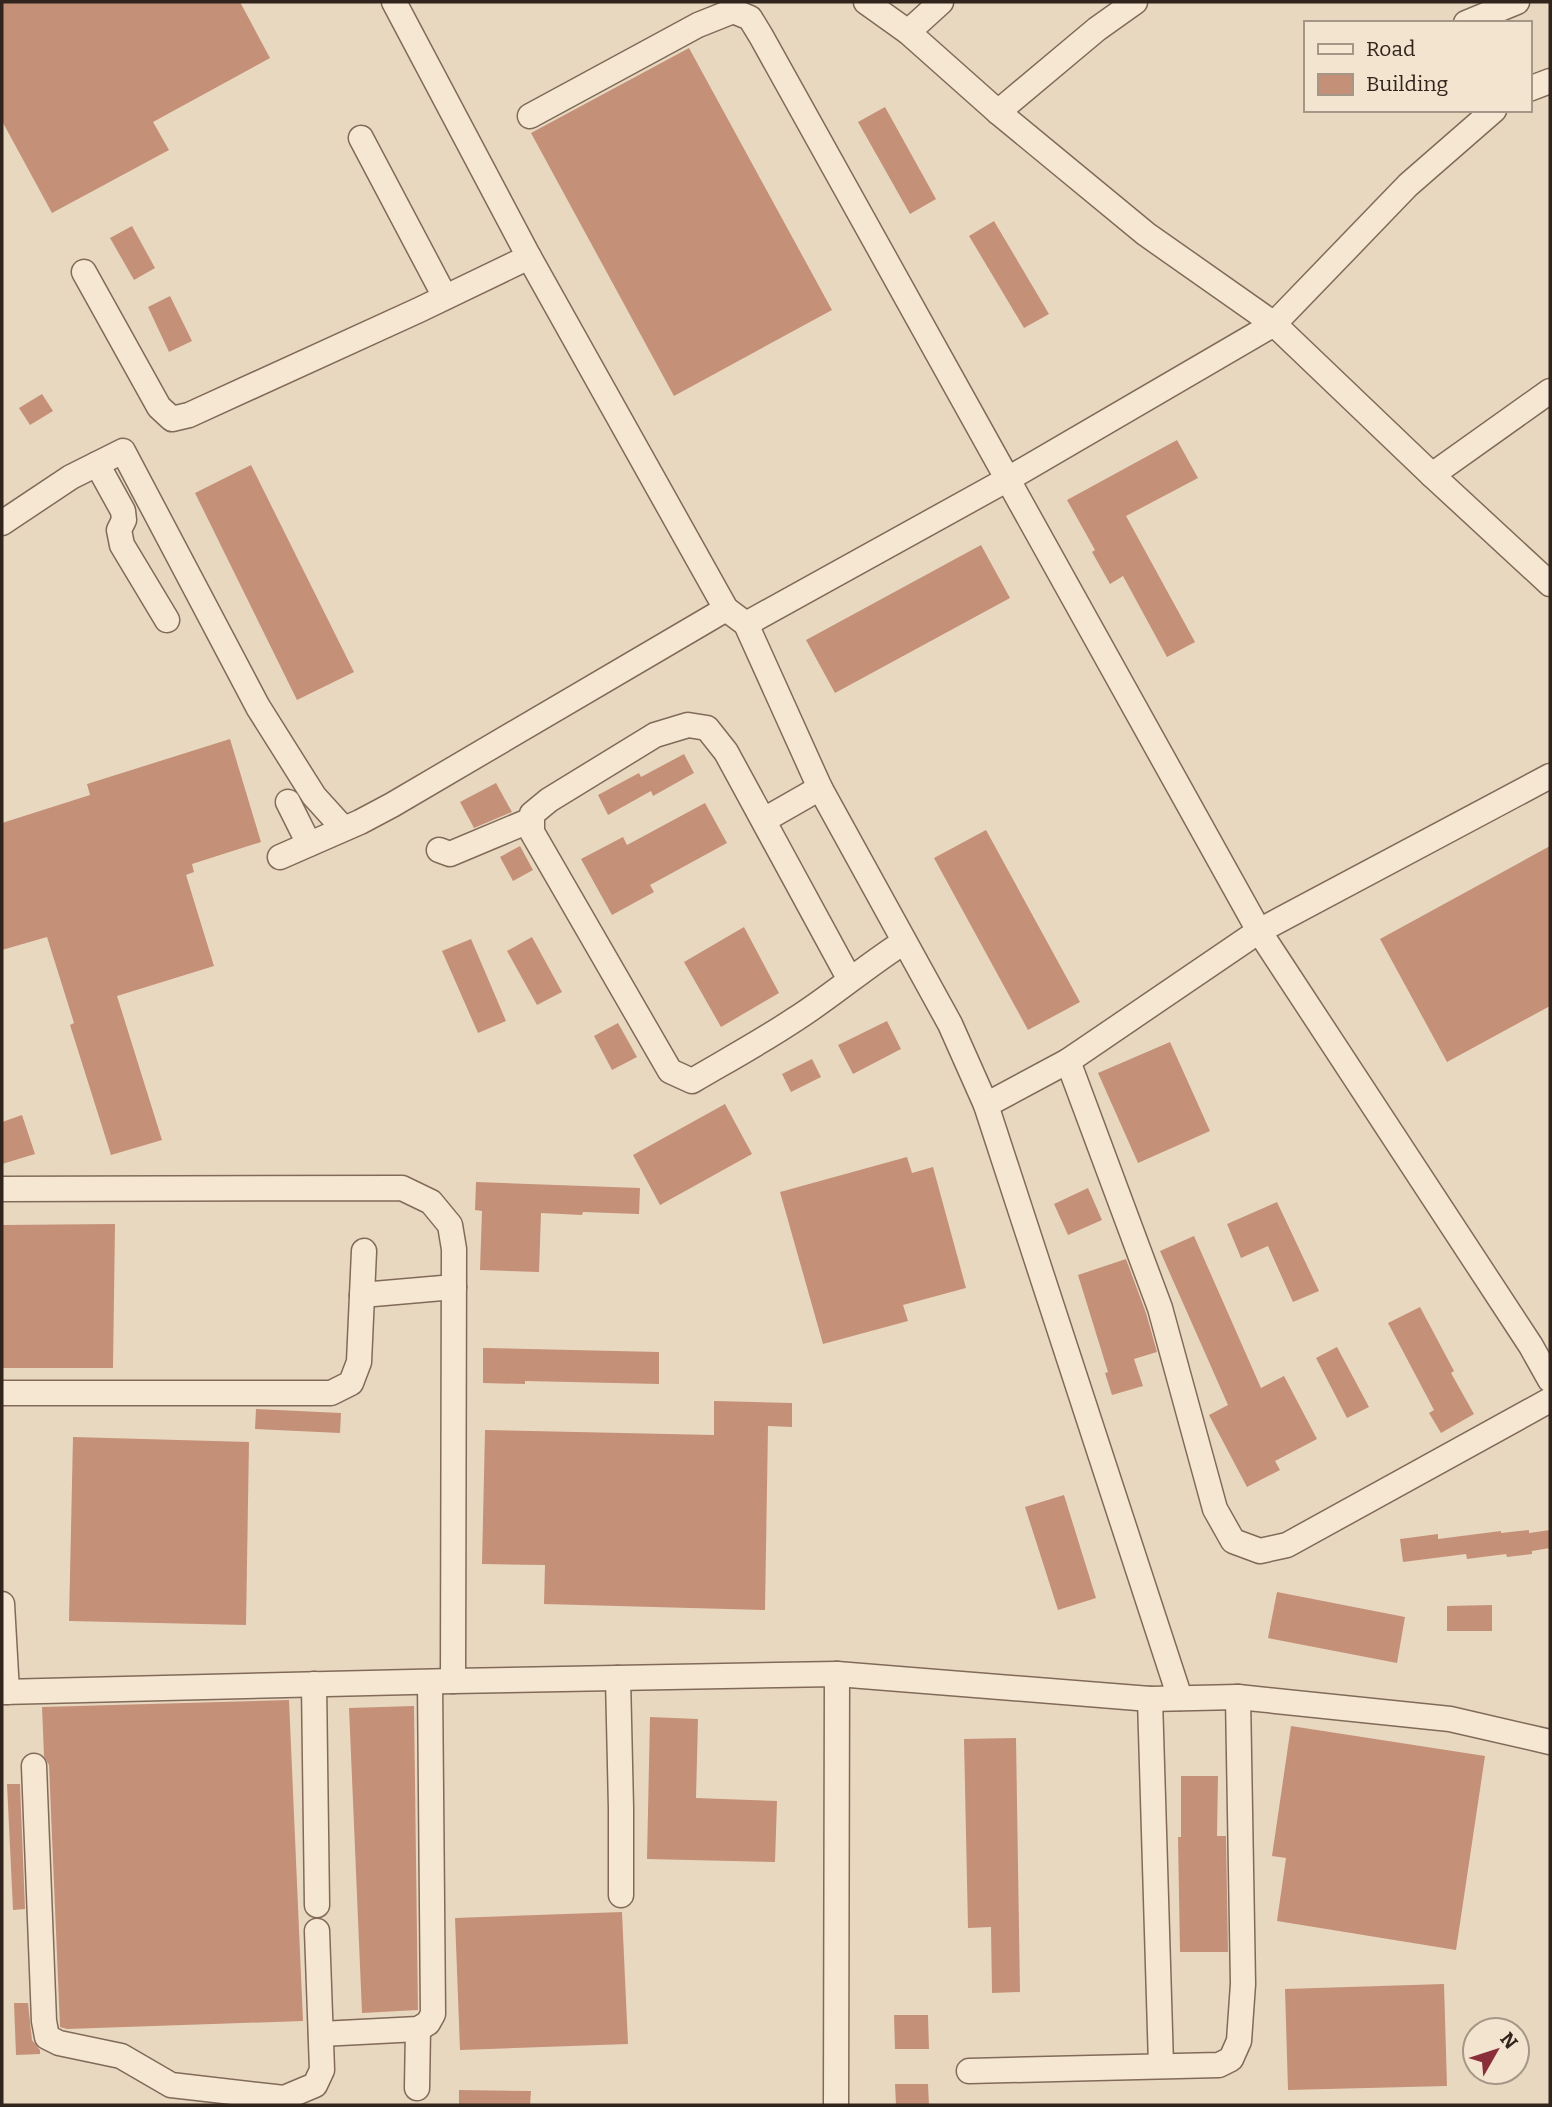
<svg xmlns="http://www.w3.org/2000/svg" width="1552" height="2107" viewBox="0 0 1552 2107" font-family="Bitter,serif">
  <rect width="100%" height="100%" fill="#e9d8c0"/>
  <g fill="#c59078">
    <path d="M2,2H240L270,58L153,122L169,150L52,213L2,121Z"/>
    <path d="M689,48L832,310L674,396L531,133Z"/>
    <path d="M885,107L936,199L910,214L858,122Z"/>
    <path d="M994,221L1049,314L1024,328L969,236Z"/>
    <path d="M132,226L155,268L134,280L110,238Z"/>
    <path d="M170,296L192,341L169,352L148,307Z"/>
    <path d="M42,394L53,411L30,425L19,408Z"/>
    <path d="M1177,440L1198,478L1126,516L1195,642L1167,657L1123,576L1110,584L1092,552L1095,550L1067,500Z"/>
    <path d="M251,465L354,672L297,700L195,493Z"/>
    <path d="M981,545L1010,598L835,693L806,640Z"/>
    <path d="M230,739L261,842L192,864L194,872L186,875L214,966L117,996L162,1140L111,1155L70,1025L74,1023L47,937L2,950V823L90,795L87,784Z"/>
    <path d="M684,754L694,773L653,796L651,791L608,815L598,795L639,773L641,777Z"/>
    <path d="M496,783L512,812L474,828L460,802Z"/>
    <path d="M705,803L727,843L650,885L654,892L612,915L581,859L623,837L627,845Z"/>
    <path d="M986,830L1080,1002L1028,1030L934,858Z"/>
    <path d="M520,846L533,870L513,881L500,857Z"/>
    <path d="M1550,846V1006L1447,1062L1380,939Z"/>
    <path d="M744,927L779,993L721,1027L684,962Z"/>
    <path d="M532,937L562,992L537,1005L507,951Z"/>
    <path d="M471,939L506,1021L478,1033L442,951Z"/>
    <path d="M887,1021L901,1049L853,1074L838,1045Z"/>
    <path d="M618,1023L637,1057L612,1070L594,1036Z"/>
    <path d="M1170,1042L1210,1131L1138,1163L1098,1073Z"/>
    <path d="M812,1059L821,1077L791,1092L782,1074Z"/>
    <path d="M725,1104L752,1154L660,1205L633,1155Z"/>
    <path d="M22,1115L35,1154L2,1164V1122Z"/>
    <path d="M907,1157L912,1173L933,1167L966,1288L903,1305L908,1321L823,1344L780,1192Z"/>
    <path d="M476,1182L640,1188L639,1214L583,1212L582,1215L541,1213L539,1272L480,1270L482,1211L475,1210Z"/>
    <path d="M1088,1188L1102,1220L1068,1235L1054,1204Z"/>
    <path d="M1277,1202L1319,1291L1293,1302L1268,1246L1241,1258L1227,1224Z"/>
    <path d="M115,1224L113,1368H2V1225Z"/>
    <path d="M1194,1236L1261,1388L1284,1376L1317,1439L1275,1461L1280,1470L1247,1487L1209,1415L1228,1405L1160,1251Z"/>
    <path d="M1126,1259L1146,1313L1157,1352L1134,1359L1143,1386L1112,1395L1105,1373L1108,1372L1078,1275Z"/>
    <path d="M1420,1307L1454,1371L1451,1373L1474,1414L1441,1433L1429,1413L1434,1410L1388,1323Z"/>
    <path d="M1337,1347L1369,1407L1347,1418L1316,1358Z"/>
    <path d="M483,1348L659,1352V1384L525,1381V1384L483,1383Z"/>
    <path d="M714,1401L792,1403V1427L768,1426L765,1610L544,1604L545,1565L482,1564L485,1430L714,1435Z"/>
    <path d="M256,1409L341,1413L340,1433L255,1429Z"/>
    <path d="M73,1437L249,1442L246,1625L69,1621Z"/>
    <path d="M1064,1495L1096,1598L1058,1610L1025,1507Z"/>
    <path d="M1529,1530V1533L1550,1530V1548L1532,1551V1554L1507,1557L1506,1554L1467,1559L1466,1554L1403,1562L1400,1539L1438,1534V1539L1501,1531V1533Z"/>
    <path d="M1277,1592L1405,1617L1397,1663L1268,1638Z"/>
    <path d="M1492,1605V1631H1447V1606Z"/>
    <path d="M289,1700L303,2021L67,2029L60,2027L49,1765L44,1756L42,1707Z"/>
    <path d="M414,1706L418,2010L362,2013L349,1708Z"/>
    <path d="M650,1717L698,1719L696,1798L777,1801L775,1862L647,1859Z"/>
    <path d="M1291,1726L1485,1756L1456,1950L1277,1921L1286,1858L1272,1856Z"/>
    <path d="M1016,1738L1020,1992L992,1993L991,1927L968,1928L964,1739Z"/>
    <path d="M1181,1776H1218L1217,1836H1226L1228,1952H1180L1178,1837H1181Z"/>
    <path d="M7,1784H20L25,1909L13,1910Z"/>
    <path d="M622,1912L628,2044L460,2050L455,1918Z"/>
    <path d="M1444,1984L1447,2086L1288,2090L1285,1989Z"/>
    <path d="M14,2003H28L32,2040L40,2050V2054L16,2055Z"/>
    <path d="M894,2015H928L929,2049H895Z"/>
    <path d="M895,2084H928L929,2105H896Z"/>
    <path d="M459,2090L531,2091L530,2105H459Z"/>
  </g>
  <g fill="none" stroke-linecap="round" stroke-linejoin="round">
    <g stroke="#816a59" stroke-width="27">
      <g id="minor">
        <path d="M394,2L529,257L726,609L746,624L820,788L950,1024L986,1105L1180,1698"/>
        <path d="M866,2L908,32L998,112L1146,234L1274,324L1432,475L1550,584"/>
        <path d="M1466,23L1517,2"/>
        <path d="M908,32L941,2"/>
        <path d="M1529,89L1550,81"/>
        <path d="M998,112L1097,29L1135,2"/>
        <path d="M530,116L698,25L733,11L750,18L761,36L1259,931L1531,1346L1550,1380"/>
        <path d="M361,138L445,297"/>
        <path d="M84,272L159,407L172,419L189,415L419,310L529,257"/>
        <path d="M97,464L123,511L124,520L119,530L122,545L167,620"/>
        <path d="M1432,475L1550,391"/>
        <path d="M2,523L71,477L123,451L258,707L314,796L343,828"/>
        <path d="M746,624L1008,479L1274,324L1408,185L1494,110"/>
        <path d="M288,802L309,844"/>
        <path d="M764,820L820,788"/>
        <path d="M439,850L450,854L531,820"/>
        <path d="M280,857L360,822L392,805L726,609"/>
        <path d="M850,980L726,752L707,728L688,725L655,735L549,800L532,814V832L670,1071L692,1081C726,1061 761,1042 794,1020C832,996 866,966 904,942"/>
        <path d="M1068,1061L1160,1308L1215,1509L1233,1541L1260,1551L1287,1545L1550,1400"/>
        <path d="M986,1105L1068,1061L1259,931L1550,776"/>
        <path d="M2,1189L402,1188L431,1202L450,1225L454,1249L453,1681"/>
        <path d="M362,1295L454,1287"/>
        <path d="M2,1393H331L351,1383L359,1362L364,1251"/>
        <path d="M2,1604L7,1692"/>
        <path d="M618,1678L621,1808V1895"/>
        <path d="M314,1684L317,1905"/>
        <path d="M2,1692L453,1681L837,1674L1150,1699L1238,1697L1450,1719L1550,1742"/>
        <path d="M1150,1699L1161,2065"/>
        <path d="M34,1766L44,2021L47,2037L59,2043L121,2056L171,2085L284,2098L315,2085L322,2070L317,1931"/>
        <path d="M321,2034L418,2029L428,2023L433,2014L430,1682"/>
        <path d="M969,2071L1219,2065L1231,2059L1239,2041L1243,1984L1238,1697"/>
        <path d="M417,2088L418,2029"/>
        <path d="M836,2105L837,1674"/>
      </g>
    </g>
    <use href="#minor" stroke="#f5e7d2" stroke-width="24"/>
  </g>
  <rect width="1552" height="2107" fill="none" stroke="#31241d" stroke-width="7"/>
  <rect x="1304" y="21" width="228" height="91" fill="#f2e4ce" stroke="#a59787" stroke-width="2"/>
  <rect x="1318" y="44" width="35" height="10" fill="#f5e7d2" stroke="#a59787" stroke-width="2"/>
  <text x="1366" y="56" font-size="21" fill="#31241d">Road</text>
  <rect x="1318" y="74" width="35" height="21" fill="#c59078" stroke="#a59787" stroke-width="2"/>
  <text x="1366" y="91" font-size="21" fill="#31241d">Building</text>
  <g transform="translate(1496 2051) rotate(51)"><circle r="33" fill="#f2e4ce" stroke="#a59787" stroke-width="2"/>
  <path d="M0-5L12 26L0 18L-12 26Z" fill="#8a2e39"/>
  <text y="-10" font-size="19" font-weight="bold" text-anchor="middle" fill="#31241d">N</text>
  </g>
</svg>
